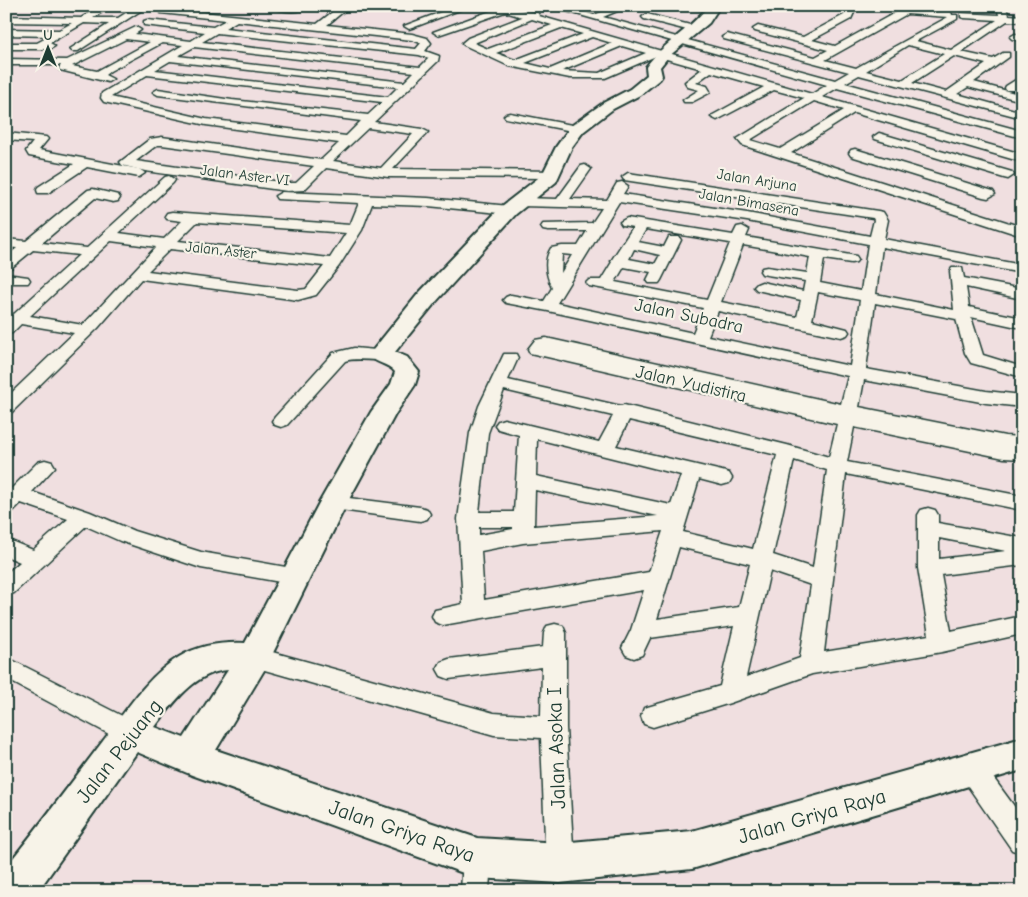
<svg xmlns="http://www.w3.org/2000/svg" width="1028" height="897" viewBox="0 0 1028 897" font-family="'Comic Neue',sans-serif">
  <rect width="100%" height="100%" fill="#f0dfe0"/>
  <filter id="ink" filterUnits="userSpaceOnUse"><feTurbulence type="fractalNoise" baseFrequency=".02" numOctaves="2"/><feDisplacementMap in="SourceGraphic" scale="10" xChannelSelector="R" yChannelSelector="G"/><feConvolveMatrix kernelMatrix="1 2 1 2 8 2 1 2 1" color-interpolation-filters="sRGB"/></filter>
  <g filter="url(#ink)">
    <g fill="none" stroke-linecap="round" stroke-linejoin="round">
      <g stroke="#1f3d34" stroke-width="3">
        <g id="street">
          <path d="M100,6H111L93,18H118L137,6H148L78,51H72L70,49L109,24L84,23L50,43L55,46L50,49H6V43H37L50,36L6,35V29L59,30L72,23L6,22V16L81,18Z"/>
          <path d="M271,6H310C302,14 280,12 271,6Z"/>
          <path d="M340,6H350L327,25L412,34L427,38L431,43L425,51L439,56L438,61L374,122L422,129L428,132L393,169L553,171L557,172L559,175L557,178L388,177L326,168L304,190L287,191L145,171L122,165L120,162L150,139L162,137L321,160L339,143L206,125L104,102L101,98L102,93L183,45L162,43L110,71L105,75L113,79L108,82L60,70L59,68L61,65H6V59L67,60L136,27L141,30L135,34L191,41L205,32L144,25V21L147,20L213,27L226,20L161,13V9L164,8L317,24ZM237,21L412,40L421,43L416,49L225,28ZM217,33L419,55L429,58L420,67L202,42ZM126,39L150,42L97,71L72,66ZM194,47L414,72L404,82L178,56ZM170,61L398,87L388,97L155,70ZM147,75L382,102L368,115L232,100L158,89L153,92L158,95L361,121L346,136L206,119L111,97ZM368,128L413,134L381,168L333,161ZM157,145H162L314,166L296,183H287L136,161Z"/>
          <path d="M457,6H470L412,28L409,29L404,26Z"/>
          <path d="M491,6C507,6 523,11 538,13L539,16L812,94L827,85L548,6H563L594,15L616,6H629L603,17L835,80L849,72L724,39L722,37L727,34L815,57L828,50L755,31L753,29L758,26L803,37L844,15L848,6H857L851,19L812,40L835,46L902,9L948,11L951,12L952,15H957V19L916,41L951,50L997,20L964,18L961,17V13L999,15L997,6H1005L1009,15L1022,16V22L1007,21L961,52L993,59L1003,53H1009V57L974,82L1022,95V101L968,87L957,94L1022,112V118L859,75L845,83L1022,131V138L837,88L822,97L1022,154V162L854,113L791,153L1022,227V236L742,145L737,139L804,98L774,90L717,120L711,117L713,115L764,87L711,72L696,83L707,86L710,91L709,93L692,102H684L683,100L699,90L688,87L685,82L702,69L656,56L605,78H570L509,66L464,45L462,43L468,38L522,17L505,12L441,34L438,35L433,32L496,9ZM907,14L948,17L856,68L825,60ZM532,19L552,25L488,49L474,43ZM561,28L583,34L515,60L496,53ZM592,37L612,43L550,69L525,63ZM908,45L944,54L902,80L866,71ZM622,46L646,53L599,73L562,71ZM954,56L986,64L946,92L912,83ZM814,101L844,110L780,149L750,140Z"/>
          <path d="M647,14L698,27L700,29L695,32L644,19L642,17Z"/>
          <path d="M1015,34L1022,35V41L1012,39L1010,37Z"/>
          <path d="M1022,76V84L1014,90H1006L1005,88L1006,86Z"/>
          <path d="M510,113L577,126L583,129L577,132L506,118L504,116L506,114Z"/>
          <path d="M6,133L46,137L48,139L39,150L139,169L145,173L139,177L87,167L48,193H38L37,190L38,187L74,164L29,156L26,151L33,142L6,140Z"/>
          <path d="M879,133L1012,172L1014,175L1008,179L1004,178L875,139L873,137Z"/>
          <path d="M855,149L993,191L995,194L988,198L983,197L851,156L849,153L851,150Z"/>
          <path d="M585,165L591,169L570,199L607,200L617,183L622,182L628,186L623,194L747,213L870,236L874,220L873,218L624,180L622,177L628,173L878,211L883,212L888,220L884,239L1022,265V273L882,247L876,294L954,310L950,271L952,268H962L964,278L1022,289V299L966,287L969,307L1022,318V326L1017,327L971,317L983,355L1022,367V377L971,363L965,353L956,319L875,303L866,369L986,391L1022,395V407L986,403L864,380L859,407L1005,436L1022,437V459L1004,458L854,427L847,462L1022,496V510L846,474L824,652L929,635L918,568V515L921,510L928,508L935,510L938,515V523L1022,538V565L941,575L951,631L1022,616V634L942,652L812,674L730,703L653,727L644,724L641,716L644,708L720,686L734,626L650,638L642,655L634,658L626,655L622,648L631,630L644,590L443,625L435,622L432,616L435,610L463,604L458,519L470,433L479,406L504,354H516L518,358L508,380L621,406L624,405L787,445L829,457L837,424L530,353L528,349L535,340L546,338L841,404L848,376L548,311L506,303L503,300L506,297L511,295L544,301L552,288C546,275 543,261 551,248L562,246H578L587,231H548L543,230L541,227L543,224L592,223L602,208L521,206L514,202L521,198L557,199L581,166ZM619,202L747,221L868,244L861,291L820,283L824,259L851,263L856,262L858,259L856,256L746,237L749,230L742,226L737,227L733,235L627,218L620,222L622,225L633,227L611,261L612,262L601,280H589L586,283L589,286L703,308L693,333L557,303ZM646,229L730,243L707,300L615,282L624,267L651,272L647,280L649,283H659L661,280L681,240L679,237H669L664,247L638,242ZM743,245L810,257L807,273L767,267L762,268L760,271L762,274L767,275L805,281L803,291L762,282L757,284L754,287L757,290L801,300L797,317L721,302ZM634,249L660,255L655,264L629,259ZM562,254L572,255L561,273ZM818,292L860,300L850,366L708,336L718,311L841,337L847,335L849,332L847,329L812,320ZM504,390L613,416L599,442L504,419L498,421L495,425L498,429L519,435L514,512H479L488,433ZM629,420L777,455L753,549L683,532L699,479L722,485L729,483L732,478L729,473L722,471L616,446ZM537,439L681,475L671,505L536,476ZM794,460L827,470L813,568L773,555ZM535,490L658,516L534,526ZM479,527H513V529L479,535ZM663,531L649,572L484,600L481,551L523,543ZM939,538L1006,551L939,559ZM679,547L750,564L739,607L657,619ZM770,571L811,585L800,658L746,677Z"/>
          <path d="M169,176L175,180L173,183L119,233L164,239L182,221L167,219L165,216L167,213L172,212L350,225L359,203L277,199L275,196L282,192L428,198L509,206L516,210L509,214L428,206L372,204L362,230L339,266L316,295L298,300L141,279L98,328L12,412L6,414V398L74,333L21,324L12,333L6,335V314H14L79,255L33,250L11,268L6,269V257L17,248L6,247V239L26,241L88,190L93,189L118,195L120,198L118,201L113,202L95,198L42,243L87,248L165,177ZM197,222L346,233L330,258L178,241ZM111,241L156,247L83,325L30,316ZM170,249L324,266L306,289L298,290L148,271Z"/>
          <path d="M6,274L28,277L30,280L28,283H6Z"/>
          <path d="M354,348L387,351L389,355L387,359C373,362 359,357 345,361L287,425L281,427L275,425L272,421L275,417L333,353Z"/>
          <path d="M45,460L52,462L55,467L32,492L90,512L134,531L201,552L297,569L305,571L308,577L305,583L297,585L201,568L120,541L86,526L14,593L6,595V574L20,562L6,556V539L33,550L68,519L21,503L13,511L6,513V494L38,462Z"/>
          <path d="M333,496L420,507L427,509L430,514L427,519L420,521L326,508L323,503L326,498Z"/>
          <path d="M555,624L563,626L566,633V728L574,863L570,873L560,877L550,873L546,863L541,738L494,735L254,667L246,664L242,657L246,650L254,647L494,713L541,716L542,667L449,679L441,676L437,669L441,662L449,659L543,647L544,633L547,626Z"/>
          <path d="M6,657L140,725L144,733L140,741L131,744L122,741L6,679Z"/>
          <path d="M972,758L981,761L1022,817V853L1012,850L963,779L959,770L963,761Z"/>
          <path d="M477,844L487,848L491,858L489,891H461L463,858L467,848Z"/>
        </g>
      </g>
      <g stroke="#1f3d34" stroke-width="4">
        <path id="secondary" d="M708,6H720L709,23L668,57L660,67L662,76L660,79L640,95L613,109L583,132L572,147L556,182L516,214L434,304L395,352L407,357L419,372L415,385L396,413L347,503L266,667L216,750L477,838L560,843L692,831L1022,738V770L692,869L560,883L477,878L192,775L137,752L38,891H6V867C39,826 71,783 103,741C125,712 147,676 179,657C199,645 222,642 245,643L319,503L371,412L391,384L395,372C388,363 376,364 369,355L373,350L418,294L502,206L542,175L556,147L571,126L603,103L630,89L647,75L646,67C663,43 690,30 708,6ZM228,670L184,738L155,727C174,702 195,672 228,670Z"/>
      </g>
      <use href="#street" fill="#f7f3e8" fill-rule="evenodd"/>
      <use href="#secondary" fill="#f7f3e8" fill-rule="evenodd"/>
    </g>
  </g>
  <g text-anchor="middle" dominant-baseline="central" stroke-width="4.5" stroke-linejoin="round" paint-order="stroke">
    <g font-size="15" fill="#1f3d34" stroke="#f7f3e8">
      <text transform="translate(245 175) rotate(7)">Jalan Aster VI</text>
      <text transform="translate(757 180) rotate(9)">Jalan Arjuna</text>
      <text transform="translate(749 202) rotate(10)">Jalan Bimasena</text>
      <text transform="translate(221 250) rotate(6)">Jalan Aster</text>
    </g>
    <g font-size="18" fill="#1f3d34" stroke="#f7f3e8">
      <text transform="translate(689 316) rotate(12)">Jalan Subadra</text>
      <text transform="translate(691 384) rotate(13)">Jalan Yudistira</text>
    </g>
    <g font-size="21" fill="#1f3d34" stroke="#f7f3e8">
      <text transform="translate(556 748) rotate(-92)">Jalan Asoka I</text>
      <text transform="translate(119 751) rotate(-52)">Jalan Pejuang</text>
      <text transform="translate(812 816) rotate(-16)">Jalan Griya Raya</text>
      <text transform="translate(402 831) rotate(19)">Jalan Griya Raya</text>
    </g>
  </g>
  <rect width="1028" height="897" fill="none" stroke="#f7f3e8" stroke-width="25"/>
  <rect x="12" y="12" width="1003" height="872" fill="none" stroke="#1f3d34" stroke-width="2" filter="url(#ink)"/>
  <g transform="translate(48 48)" stroke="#f7f3e8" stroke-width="4" paint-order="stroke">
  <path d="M0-4L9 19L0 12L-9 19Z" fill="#1f3d34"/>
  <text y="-8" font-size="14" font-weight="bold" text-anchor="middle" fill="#1f3d34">U</text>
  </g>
</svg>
